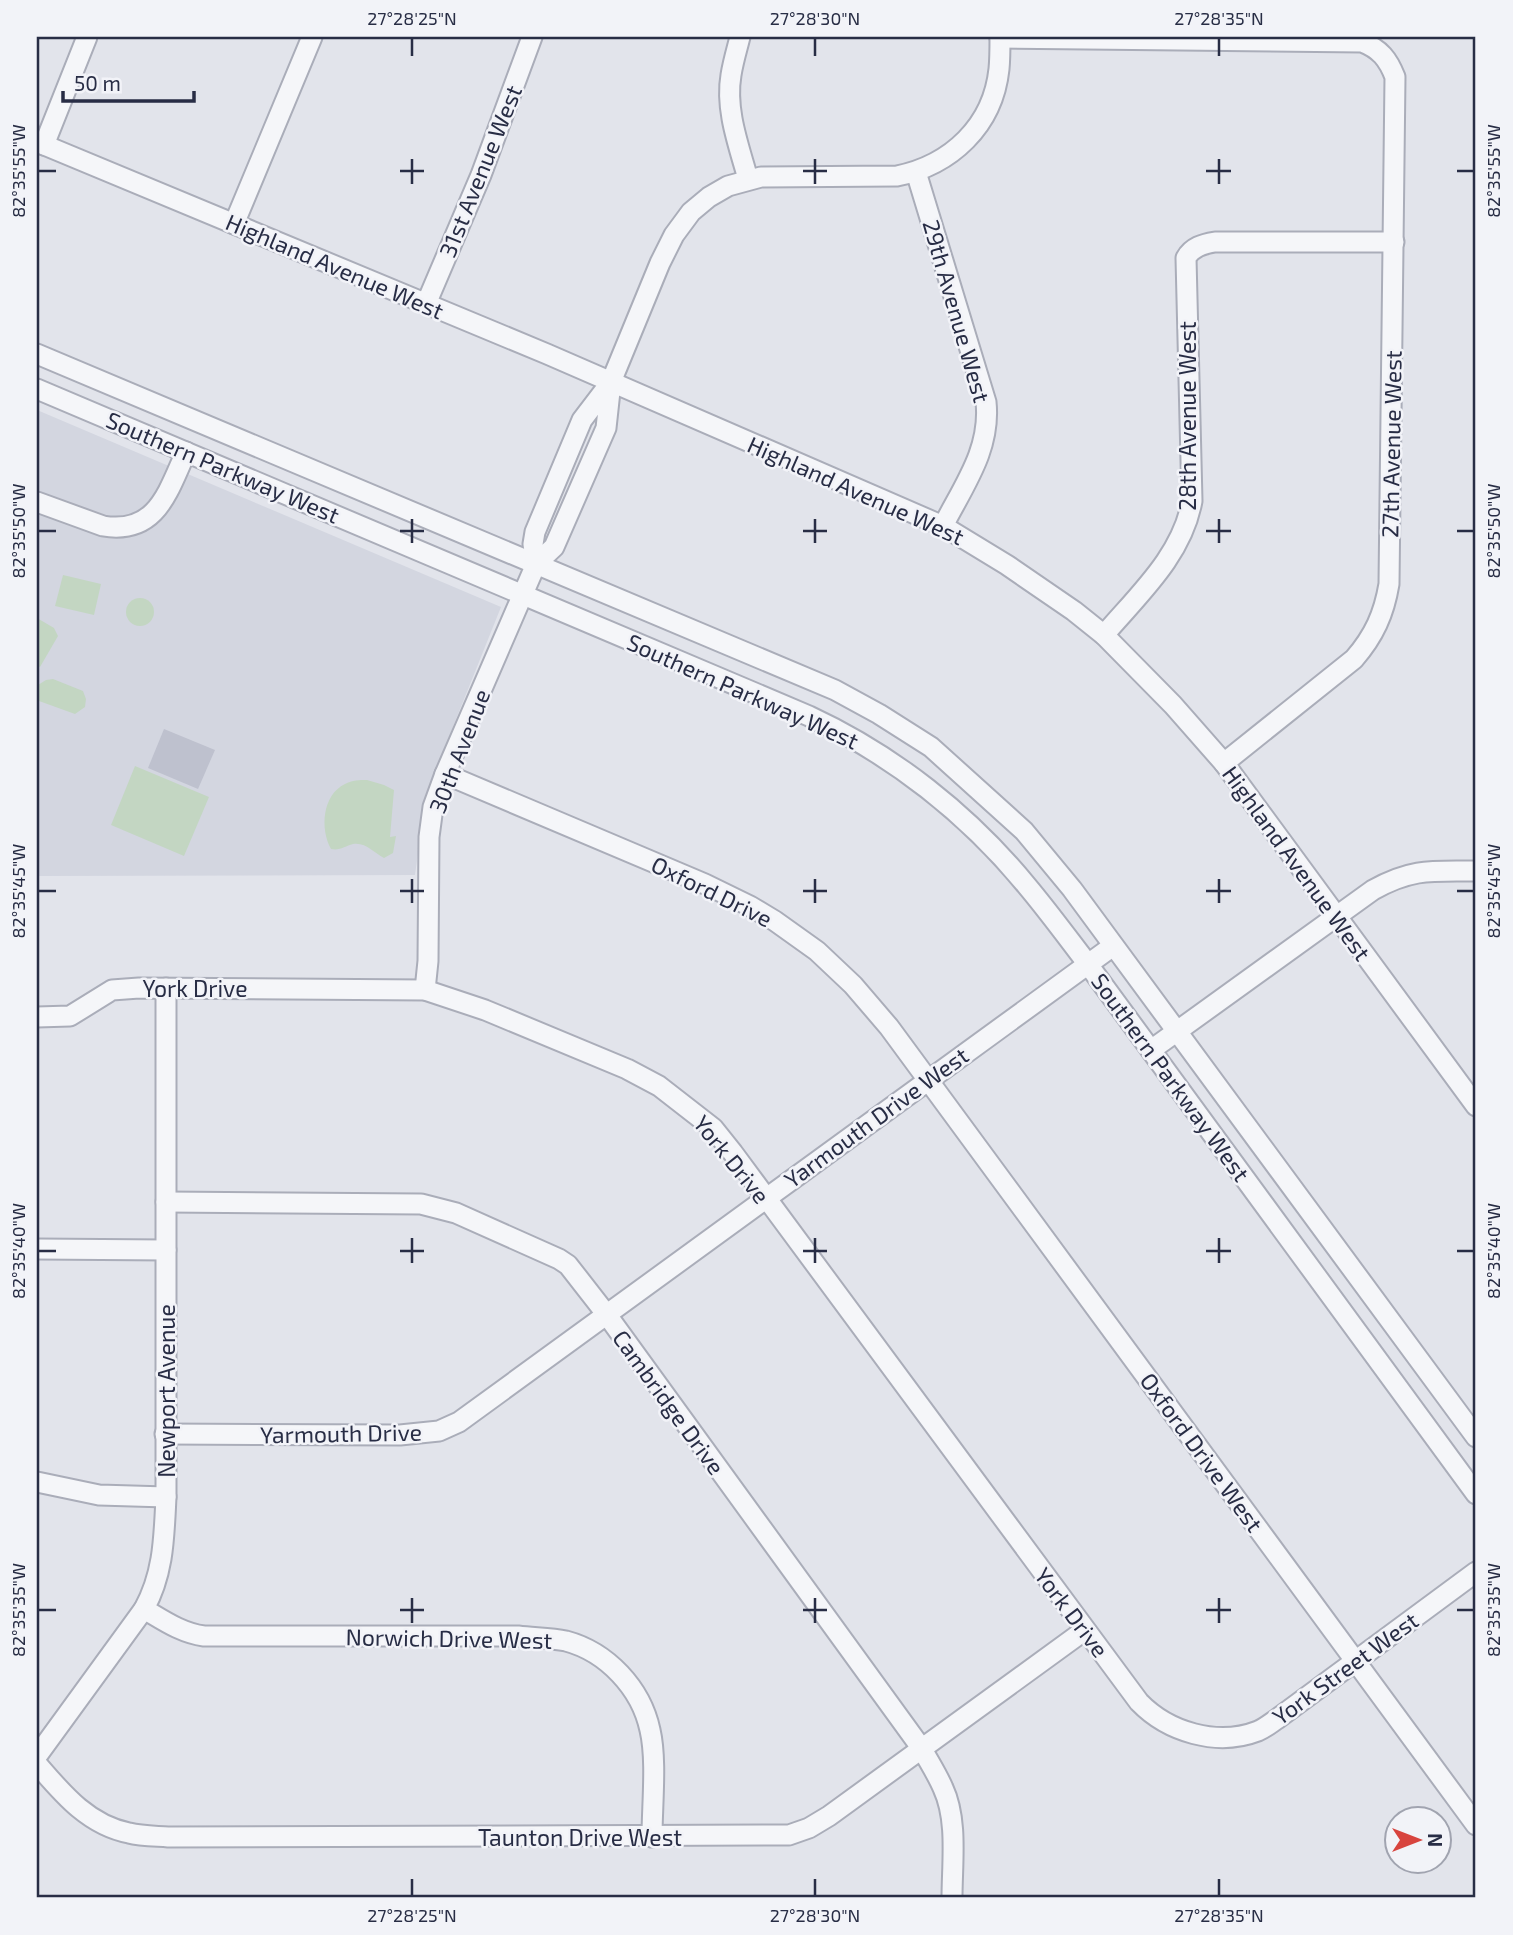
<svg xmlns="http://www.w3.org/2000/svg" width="1513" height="1935" viewBox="0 0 1513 1935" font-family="'Exo 2',sans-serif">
  <rect width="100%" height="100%" fill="#e2e4eb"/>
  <path fill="#d3d6e0" d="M37,410L501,607L426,794L415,875L37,876Z"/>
  <g fill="#c3d6c2">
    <path d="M63,575L101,584L94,615L55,606Z"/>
    <circle cx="140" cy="612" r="14"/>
    <path d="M37,618L54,628L58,636L40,667L37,665Z"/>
    <path d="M53,679L83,691L86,699L85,707L75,714L39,701L37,697L38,685L46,680Z"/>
    <path d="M135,766L209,797L184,856L111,825Z"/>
    <path d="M367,780L384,785L394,790L390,837L396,836L393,853L384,858C374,853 366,842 353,844C345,846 340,851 331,849C320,829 322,795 345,784C352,780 360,780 367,780Z"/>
  </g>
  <path fill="#bec1ce" d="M164,729L215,750L198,789L148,768Z"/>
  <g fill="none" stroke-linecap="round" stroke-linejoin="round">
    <g stroke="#aaadb9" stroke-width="23">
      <g id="minor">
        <path d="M740,37C737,49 733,62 731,75C725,110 739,146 748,179"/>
        <path d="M1000,38L1362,42C1380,49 1388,59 1395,77L1389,584C1384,614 1374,636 1354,659L1224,763"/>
        <path d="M37,142L547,354L943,526L1007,565L1074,611L1104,635L1173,705L1224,763L1476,1106"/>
        <path d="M44,145L87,37"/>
        <path d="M916,172L986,402C991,449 964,485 943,526"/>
        <path d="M234,224L312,37"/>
        <path d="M426,304L481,175L532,37"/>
        <path d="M37,354L835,690L879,714L931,747L1024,831L1072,889L1476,1437"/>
        <path d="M37,389L809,716C893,755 968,814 1027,886C1048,911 1067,937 1087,963L1476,1494"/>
        <path d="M37,502L103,526C157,535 168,491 186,452"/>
        <path d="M536,564L533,544L535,532L582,420L611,382"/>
        <path d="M1104,635C1138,595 1182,556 1192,501L1186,258C1192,247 1203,244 1215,242H1394"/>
        <path d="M445,774L705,884L750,906L775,921L817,951L853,985L889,1027L1476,1825"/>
        <path d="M425,990L428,961L429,837L433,807L445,774L536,564L554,547L606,428L611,382L660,263L674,235L691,212L709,197L728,186L761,177L897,176C951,165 993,126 999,69C1000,59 1000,47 1000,37"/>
        <path d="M37,1017L70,1016L112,990L139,988L425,990L485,1010L627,1069L659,1086L713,1128L733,1153L1139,1702C1168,1732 1217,1747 1258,1731C1265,1728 1271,1723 1277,1719L1476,1572"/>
        <path d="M1151,1050L1373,890C1412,868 1433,871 1476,871"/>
        <path d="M166,1202L421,1204L456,1213L559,1259L568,1265L607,1315L922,1749C929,1762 937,1774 943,1788C958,1820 952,1863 952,1898"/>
        <path d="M37,1249L166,1250"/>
        <path d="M165,1434L400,1435L439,1431L459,1422L1113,946"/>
        <path d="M37,1482L99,1495L166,1497"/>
        <path d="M144,1609C163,1620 181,1633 204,1636H518C533,1638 550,1638 566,1641C607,1652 641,1688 650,1730C657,1760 652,1805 652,1837"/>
        <path d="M37,1756L144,1609C164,1573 164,1536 166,1497V988"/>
        <path d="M37,1764C62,1793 88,1825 129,1833C141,1836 155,1836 168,1837L789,1835L809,1828L829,1816L1085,1630"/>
      </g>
    </g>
    <use href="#minor" stroke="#f5f6f9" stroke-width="19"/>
  </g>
  <path fill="none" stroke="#282d45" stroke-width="2.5" d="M412,38V56M815,38V56M1219,38V56M412,159V184M815,159V184M1219,159V184M38,171H56M400,171H424M803,171H827M1206,171H1231M1457,171H1474M412,519V543M815,519V543M1219,519V543M38,531H56M400,531H424M803,531H827M1206,531H1231M1457,531H1474M412,879V903M815,879V903M1219,879V903M38,891H56M400,891H424M803,891H827M1206,891H1231M1457,891H1474M412,1238V1263M815,1238V1263M1219,1238V1263M38,1251H56M400,1251H424M803,1251H827M1206,1251H1231M1457,1251H1474M412,1598V1623M815,1598V1623M1219,1598V1623M38,1610H56M400,1610H424M803,1610H827M1206,1610H1231M1457,1610H1474M412,1879V1896M815,1879V1896M1219,1879V1896"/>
  <g text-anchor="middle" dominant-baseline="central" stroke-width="5" stroke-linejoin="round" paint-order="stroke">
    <g font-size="23" fill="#282d45" stroke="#f2f3f8">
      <text transform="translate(480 171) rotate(-68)">31st Avenue West</text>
      <text transform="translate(335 266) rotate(23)">Highland Avenue West</text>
      <text transform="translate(957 311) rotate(74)">29th Avenue West</text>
      <text transform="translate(1187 416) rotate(-90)">28th Avenue West</text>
      <text transform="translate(1391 444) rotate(-89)">27th Avenue West</text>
      <text transform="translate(223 467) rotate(23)">Southern Parkway West</text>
      <text transform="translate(856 490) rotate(24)">Highland Avenue West</text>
      <text transform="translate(743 691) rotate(24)">Southern Parkway West</text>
      <text transform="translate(459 751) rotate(-69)">30th Avenue</text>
      <text transform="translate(1297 863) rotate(54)">Highland Avenue West</text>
      <text transform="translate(712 891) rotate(26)">Oxford Drive</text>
      <text x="195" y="988">York Drive</text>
      <text transform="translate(1171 1077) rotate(54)">Southern Parkway West</text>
      <text transform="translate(876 1117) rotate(-36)">Yarmouth Drive West</text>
      <text transform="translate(732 1159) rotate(51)">York Drive</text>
      <text transform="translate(166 1391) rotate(-90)">Newport Avenue</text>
      <text transform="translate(669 1402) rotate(54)">Cambridge Drive</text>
      <text transform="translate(341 1433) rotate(-1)">Yarmouth Drive</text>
      <text transform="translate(1202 1452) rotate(54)">Oxford Drive West</text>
      <text transform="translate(1072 1612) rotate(53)">York Drive</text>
      <text transform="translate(449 1638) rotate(1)">Norwich Drive West</text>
      <text transform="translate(1345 1668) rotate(-36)">York Street West</text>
      <text x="580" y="1837">Taunton Drive West</text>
    </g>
  </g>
  <rect width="1513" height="1935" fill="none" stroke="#f2f3f8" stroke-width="77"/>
  <g transform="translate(1418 1840) rotate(90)"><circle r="33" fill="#f2f3f8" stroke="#a1a4b0" stroke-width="2"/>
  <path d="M0-5L12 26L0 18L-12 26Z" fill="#d8443e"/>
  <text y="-10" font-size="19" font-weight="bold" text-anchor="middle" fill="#282d45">N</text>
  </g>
  <path d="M63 91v10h131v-10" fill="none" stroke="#282d45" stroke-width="3.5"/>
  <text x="74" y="91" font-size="21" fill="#282d45" stroke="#f2f3f8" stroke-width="5" paint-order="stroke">50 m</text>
  <rect x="38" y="38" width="1436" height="1858" fill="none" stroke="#282d45" stroke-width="2.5"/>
  <g font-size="18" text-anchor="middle" fill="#282d45">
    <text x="412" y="25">27°28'25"N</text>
    <text x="815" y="25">27°28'30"N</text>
    <text x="1219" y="25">27°28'35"N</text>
    <text transform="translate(1494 171) rotate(-90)" y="6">82°35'55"W</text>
    <text transform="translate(19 171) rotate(-90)" y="6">82°35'55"W</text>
    <text transform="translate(1494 531) rotate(-90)" y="6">82°35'50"W</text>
    <text transform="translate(19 531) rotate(-90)" y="6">82°35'50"W</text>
    <text transform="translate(1494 891) rotate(-90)" y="6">82°35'45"W</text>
    <text transform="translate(19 891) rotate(-90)" y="6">82°35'45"W</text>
    <text transform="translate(19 1251) rotate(-90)" y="6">82°35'40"W</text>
    <text transform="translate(1494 1251) rotate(-90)" y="6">82°35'40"W</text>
    <text transform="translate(1494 1610) rotate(-90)" y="6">82°35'35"W</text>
    <text transform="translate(19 1610) rotate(-90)" y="6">82°35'35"W</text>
    <text x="412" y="1922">27°28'25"N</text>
    <text x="815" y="1922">27°28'30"N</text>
    <text x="1219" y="1922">27°28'35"N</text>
  </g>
</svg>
